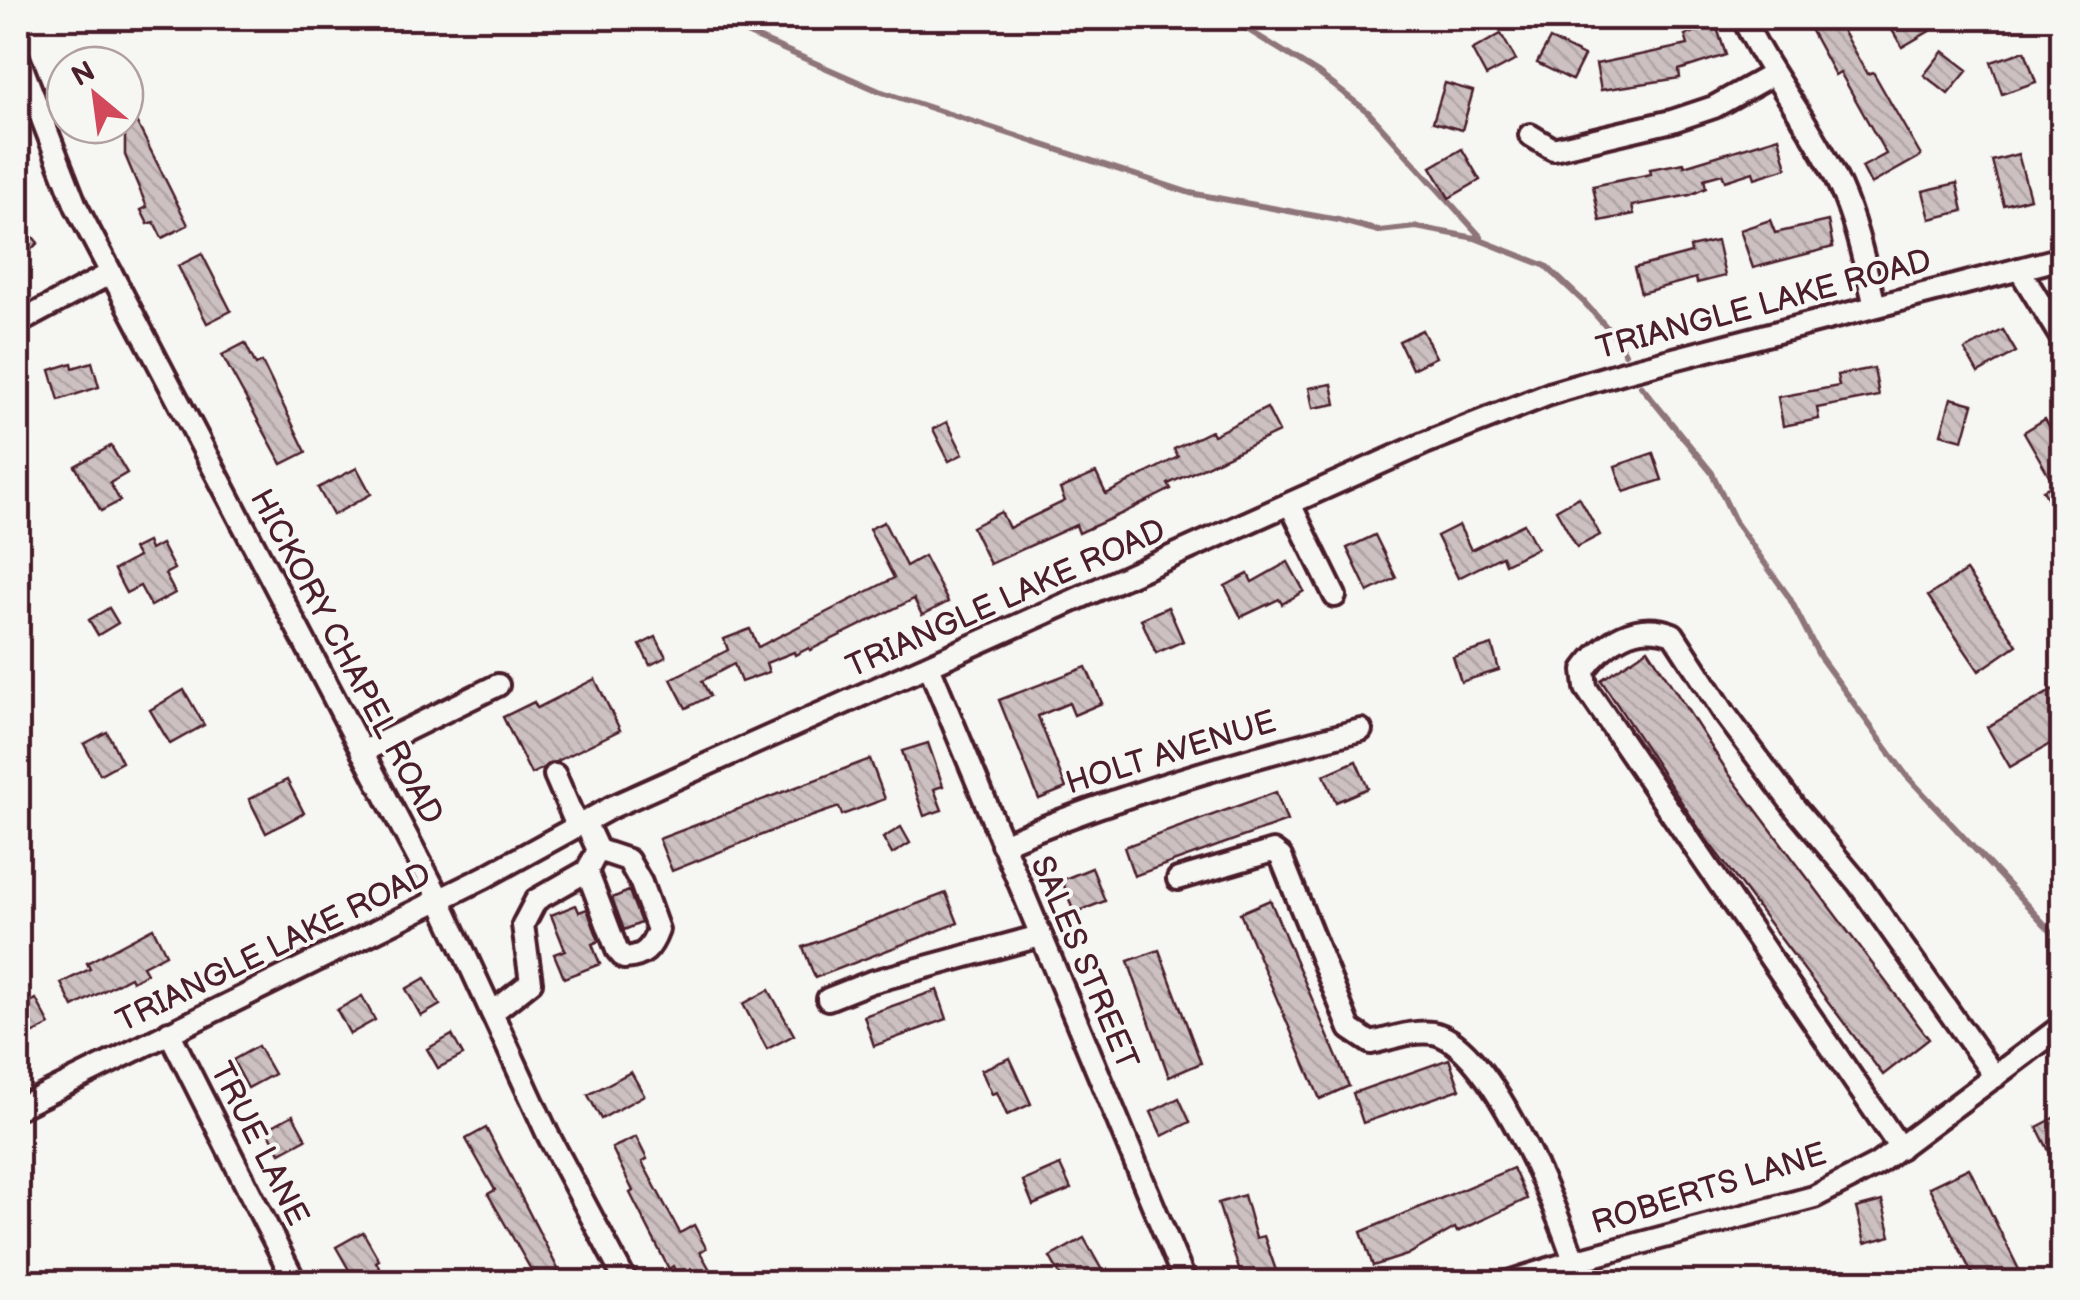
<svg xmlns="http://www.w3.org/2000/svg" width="2080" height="1300" viewBox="0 0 2080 1300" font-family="'Balsamiq Sans',sans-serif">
  <defs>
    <pattern id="building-back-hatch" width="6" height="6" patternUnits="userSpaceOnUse" patternTransform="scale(2.5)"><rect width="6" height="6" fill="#ccc1c0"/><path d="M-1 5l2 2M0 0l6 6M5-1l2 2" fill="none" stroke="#b1a5a5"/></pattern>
  </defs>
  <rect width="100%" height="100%" fill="#f6f6f2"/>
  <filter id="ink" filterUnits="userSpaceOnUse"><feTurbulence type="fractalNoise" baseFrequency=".01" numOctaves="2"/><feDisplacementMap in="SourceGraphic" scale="20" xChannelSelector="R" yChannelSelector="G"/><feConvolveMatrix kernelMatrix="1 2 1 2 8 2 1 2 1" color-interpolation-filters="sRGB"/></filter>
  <g filter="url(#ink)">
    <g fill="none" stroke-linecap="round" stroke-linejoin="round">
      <g stroke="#8e747a" stroke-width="6">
        <path d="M712,18L879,91L1190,193L1338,220L1379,231L1416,227L1475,238L1546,266L1584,302L1617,339L1625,353"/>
        <path d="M1229,18L1318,73L1368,112L1481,237"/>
        <path d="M1641,386L1712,473L1736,523L1789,597L1820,657L1906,775L2062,943"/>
      </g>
    </g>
    <g fill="url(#building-back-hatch)" stroke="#4a1f2b" stroke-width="2.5">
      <path d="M1804,18H1835L1867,74L1873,72L1921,156L1871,184L1862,167L1886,154L1840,72L1835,75Z"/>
      <path d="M1885,18H1926L1933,29L1902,47Z"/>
      <path d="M1716,25L1726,55L1679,70L1680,78L1601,90L1596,64L1688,45L1685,35Z"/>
      <path d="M1501,34L1516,60L1486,76L1472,50Z"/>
      <path d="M1550,39L1584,56L1572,80L1537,63Z"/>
      <path d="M1943,51L1968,70L1948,94L1924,75Z"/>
      <path d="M2025,51L2036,82L2002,94L1991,62Z"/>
      <path d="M1445,83L1473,91L1462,130L1433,122Z"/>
      <path d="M125,99L188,225L162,238L154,222L148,224L141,210L147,207L125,155Z"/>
      <path d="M1779,137L1787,168L1755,178L1753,172L1725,181L1722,174L1704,179L1706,188L1690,195L1632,206L1634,214L1600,221L1593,186L1651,174L1650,169L1684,163V166Z"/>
      <path d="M1462,149L1480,180L1449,198L1431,167Z"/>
      <path d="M2018,154L2030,198L2004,205L1992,161Z"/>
      <path d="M1957,183L1963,211L1930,219L1923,191Z"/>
      <path d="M18,219L38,243L27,253L18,242Z"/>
      <path d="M1770,220L1775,233L1828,221L1833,247L1753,268L1740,230Z"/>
      <path d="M1717,241L1725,276L1697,283L1696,278L1641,293L1634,268L1691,253L1690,247Z"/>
      <path d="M202,254L231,311L207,323L178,266Z"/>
      <path d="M1422,330L1436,357L1412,369L1399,341Z"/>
      <path d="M2003,330L2016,352L1978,373L1965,350Z"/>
      <path d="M245,343L256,365L262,362L306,452L282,464L222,355Z"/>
      <path d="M92,362L99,387L59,400L50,370L72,363L73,368Z"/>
      <path d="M1874,368L1879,396L1817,408L1819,419L1783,426L1778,397L1839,386L1837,375Z"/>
      <path d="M1332,384L1336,404L1313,408L1309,388Z"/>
      <path d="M1951,398L1973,404L1963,440L1941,434Z"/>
      <path d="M1267,408L1279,432L1168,484L1171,489L1123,513L1079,533L1076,525L990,564L972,527L1001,512L1009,528L1065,501L1060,489L1096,473L1106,494L1178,457L1174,449L1211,431L1213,435Z"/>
      <path d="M2045,419L2062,449V524L2043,490L2054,484L2024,432Z"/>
      <path d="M947,422L963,454L949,461L933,429Z"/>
      <path d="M111,446L127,473L110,483L120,501L101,511L75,466Z"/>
      <path d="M1653,453L1662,480L1624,492L1615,466Z"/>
      <path d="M357,468L371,494L333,515L318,488Z"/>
      <path d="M1579,497L1600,535L1577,547L1556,510Z"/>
      <path d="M884,522L906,566L924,556L948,602L922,615L914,599L810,650L809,648L795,655L794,652L766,663L769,672L741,682L734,664L702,681L710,696L686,708L671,679L728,650L724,639L750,629L758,647L894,578L869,529Z"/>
      <path d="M1524,524L1537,548L1505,564L1502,556L1458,578L1437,536L1459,525L1471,550Z"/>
      <path d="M1375,535L1396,578L1368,592L1347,548Z"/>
      <path d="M147,542L150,550L161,544L174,569L165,574L175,593L151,606L140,586L126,593L114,570L138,557L133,549Z"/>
      <path d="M1288,562L1304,591L1282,604L1279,599L1241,617L1225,586L1248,574L1252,582Z"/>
      <path d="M1966,571L2017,645L1979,671L1928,596Z"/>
      <path d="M1168,607L1183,641L1156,653L1141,619Z"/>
      <path d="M109,608L118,623L98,635L89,620Z"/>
      <path d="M656,637L666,657L650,665L640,645Z"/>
      <path d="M1492,645L1499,670L1461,682L1453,657Z"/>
      <path d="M1648,649L1729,774L1929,1039L1883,1075L1704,836L1601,680Z"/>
      <path d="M1086,667L1102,703L1074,715L1069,703L1038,716L1066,788L1039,799L999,700Z"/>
      <path d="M595,679L620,730L531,774L503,717L534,702L537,708Z"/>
      <path d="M2062,685V737L2010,767L1987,727Z"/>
      <path d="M184,690L204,725L170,744L150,710Z"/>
      <path d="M107,732L122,762L100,774L84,744Z"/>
      <path d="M928,743L943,786L934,789L942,810L924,816L902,751Z"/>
      <path d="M870,759L885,799L842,815L839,807L784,826L672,871L659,839Z"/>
      <path d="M1356,761L1368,788L1336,802L1324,775Z"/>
      <path d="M287,780L304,813L266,833L249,799Z"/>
      <path d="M1276,792L1287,821L1134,876L1124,847Z"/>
      <path d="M901,827L910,843L892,854L883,838Z"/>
      <path d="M1092,868L1105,901L1074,913L1062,880Z"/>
      <path d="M629,891L641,923L624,930L612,898Z"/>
      <path d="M946,893L958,923L815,978L803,947Z"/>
      <path d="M1270,900L1349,1086L1320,1099L1240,913Z"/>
      <path d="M576,905L579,912L587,909L599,941L592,944L600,964L564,978L554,954L565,950L551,915Z"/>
      <path d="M153,928L166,954L143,966L147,973L132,981L130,977L73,1007L61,983L90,969L87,963Z"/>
      <path d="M1159,950L1201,1063L1169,1077L1128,961Z"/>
      <path d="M425,978L440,1005L421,1016L406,989Z"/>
      <path d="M769,990L794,1035L767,1049L743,1004Z"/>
      <path d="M937,990L947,1019L874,1046L864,1016Z"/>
      <path d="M362,996L375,1020L350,1034L337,1010Z"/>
      <path d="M36,999L50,1025L18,1041V1009Z"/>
      <path d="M452,1035L463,1055L438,1068L427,1049Z"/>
      <path d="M258,1046L274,1074L248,1088L233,1060Z"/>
      <path d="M1010,1058L1031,1104L1007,1115L997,1092L992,1094L981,1070Z"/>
      <path d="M1449,1059L1460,1089L1363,1123L1353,1093Z"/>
      <path d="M631,1072L644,1095L601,1119L588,1095Z"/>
      <path d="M1179,1098L1190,1122L1162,1136L1151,1112Z"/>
      <path d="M2062,1114V1177L2037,1127Z"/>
      <path d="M293,1115L306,1139L280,1153L267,1129Z"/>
      <path d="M486,1128L559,1271L538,1282L488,1194L495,1190L466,1139Z"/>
      <path d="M636,1137L647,1159L642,1162L680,1233L694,1225L706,1248L700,1252L717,1282H682L673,1266L669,1269L630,1193L633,1191L612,1148Z"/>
      <path d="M1060,1165L1071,1189L1033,1205L1023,1181Z"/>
      <path d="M1513,1168L1527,1199L1457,1232L1455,1228L1407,1255L1373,1266L1361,1232Z"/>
      <path d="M1969,1168L2025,1282H1976L1929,1187Z"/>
      <path d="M1244,1195L1256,1238L1264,1236L1280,1282H1243L1218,1203Z"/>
      <path d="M1882,1201L1891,1236L1865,1243L1856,1208Z"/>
      <path d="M363,1232L379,1260L376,1262L388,1282H356L336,1247Z"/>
      <path d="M1084,1238L1103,1272L1085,1282H1064L1050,1257Z"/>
    </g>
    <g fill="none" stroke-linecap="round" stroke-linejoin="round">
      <g stroke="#4a1f2b" stroke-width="28">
        <g id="minor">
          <path d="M1743,18C1770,77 1814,127 1840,187C1857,225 1865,266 1875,306"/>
          <path d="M18,57L76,206L440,900L548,1135L626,1282"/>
          <path d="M1530,135L1553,149L1672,121L1714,107L1773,74"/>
          <path d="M2019,269L2062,339"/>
          <path d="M18,323L111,273"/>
          <path d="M1290,504L1335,596"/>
          <path d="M929,666L1185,1282"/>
          <path d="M362,752L498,685"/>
          <path d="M555,775L577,826"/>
          <path d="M1002,844C1118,795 1238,760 1361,730"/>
          <path d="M587,871L617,950L624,958C644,957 651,949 658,930L641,883L628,860L598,850"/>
          <path d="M1178,879L1273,851L1281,857L1350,1029L1371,1043C1390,1039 1413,1030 1433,1033C1490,1043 1557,1209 1574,1261"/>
          <path d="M828,999L871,982L1040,936"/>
          <path d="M492,1013L531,982L523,925L536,900L587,871L598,850L585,822"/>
          <path d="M169,1032L295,1282"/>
          <path d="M18,1108L485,877L612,807L1425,443L1552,393L1624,372L2062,258"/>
          <path d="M1900,1148L1586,688L1584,670C1605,641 1636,620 1673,634L1725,714L1795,808L1858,883L1995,1077"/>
          <path d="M1508,1282L1574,1261L1814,1197L1876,1165L2062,1026"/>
        </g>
      </g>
      <use href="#minor" stroke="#f6f6f2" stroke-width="20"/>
    </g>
  </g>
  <g text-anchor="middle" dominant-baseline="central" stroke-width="8" stroke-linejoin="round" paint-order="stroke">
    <g font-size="32" fill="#4a1f2b" stroke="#f6f6f2">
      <text transform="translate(1764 305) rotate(-15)">TRIANGLE LAKE ROAD</text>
      <text transform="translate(1006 599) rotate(-24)">TRIANGLE LAKE ROAD</text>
      <text transform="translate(346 657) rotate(62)">HICKORY CHAPEL ROAD</text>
      <text transform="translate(1171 753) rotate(-17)">HOLT AVENUE</text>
      <text transform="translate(274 948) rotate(-26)">TRIANGLE LAKE ROAD</text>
      <text transform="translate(1084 963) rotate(67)">SALES STREET</text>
      <text transform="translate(259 1144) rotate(63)">TRUE LANE</text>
      <text transform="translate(1709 1189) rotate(-17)">ROBERTS LANE</text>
    </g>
  </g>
  <rect width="2080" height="1300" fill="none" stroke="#f6f6f2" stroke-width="60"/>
  <rect x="30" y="30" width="2020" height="1240" fill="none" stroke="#4a1f2b" stroke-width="4" filter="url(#ink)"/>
  <g transform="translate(95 95) rotate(331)"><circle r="48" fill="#f6f6f2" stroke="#b1a0a2" stroke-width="2.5"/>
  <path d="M0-8L18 38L0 25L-18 38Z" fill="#d1495b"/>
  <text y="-15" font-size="28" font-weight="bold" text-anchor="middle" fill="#4a1f2b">N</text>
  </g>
</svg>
